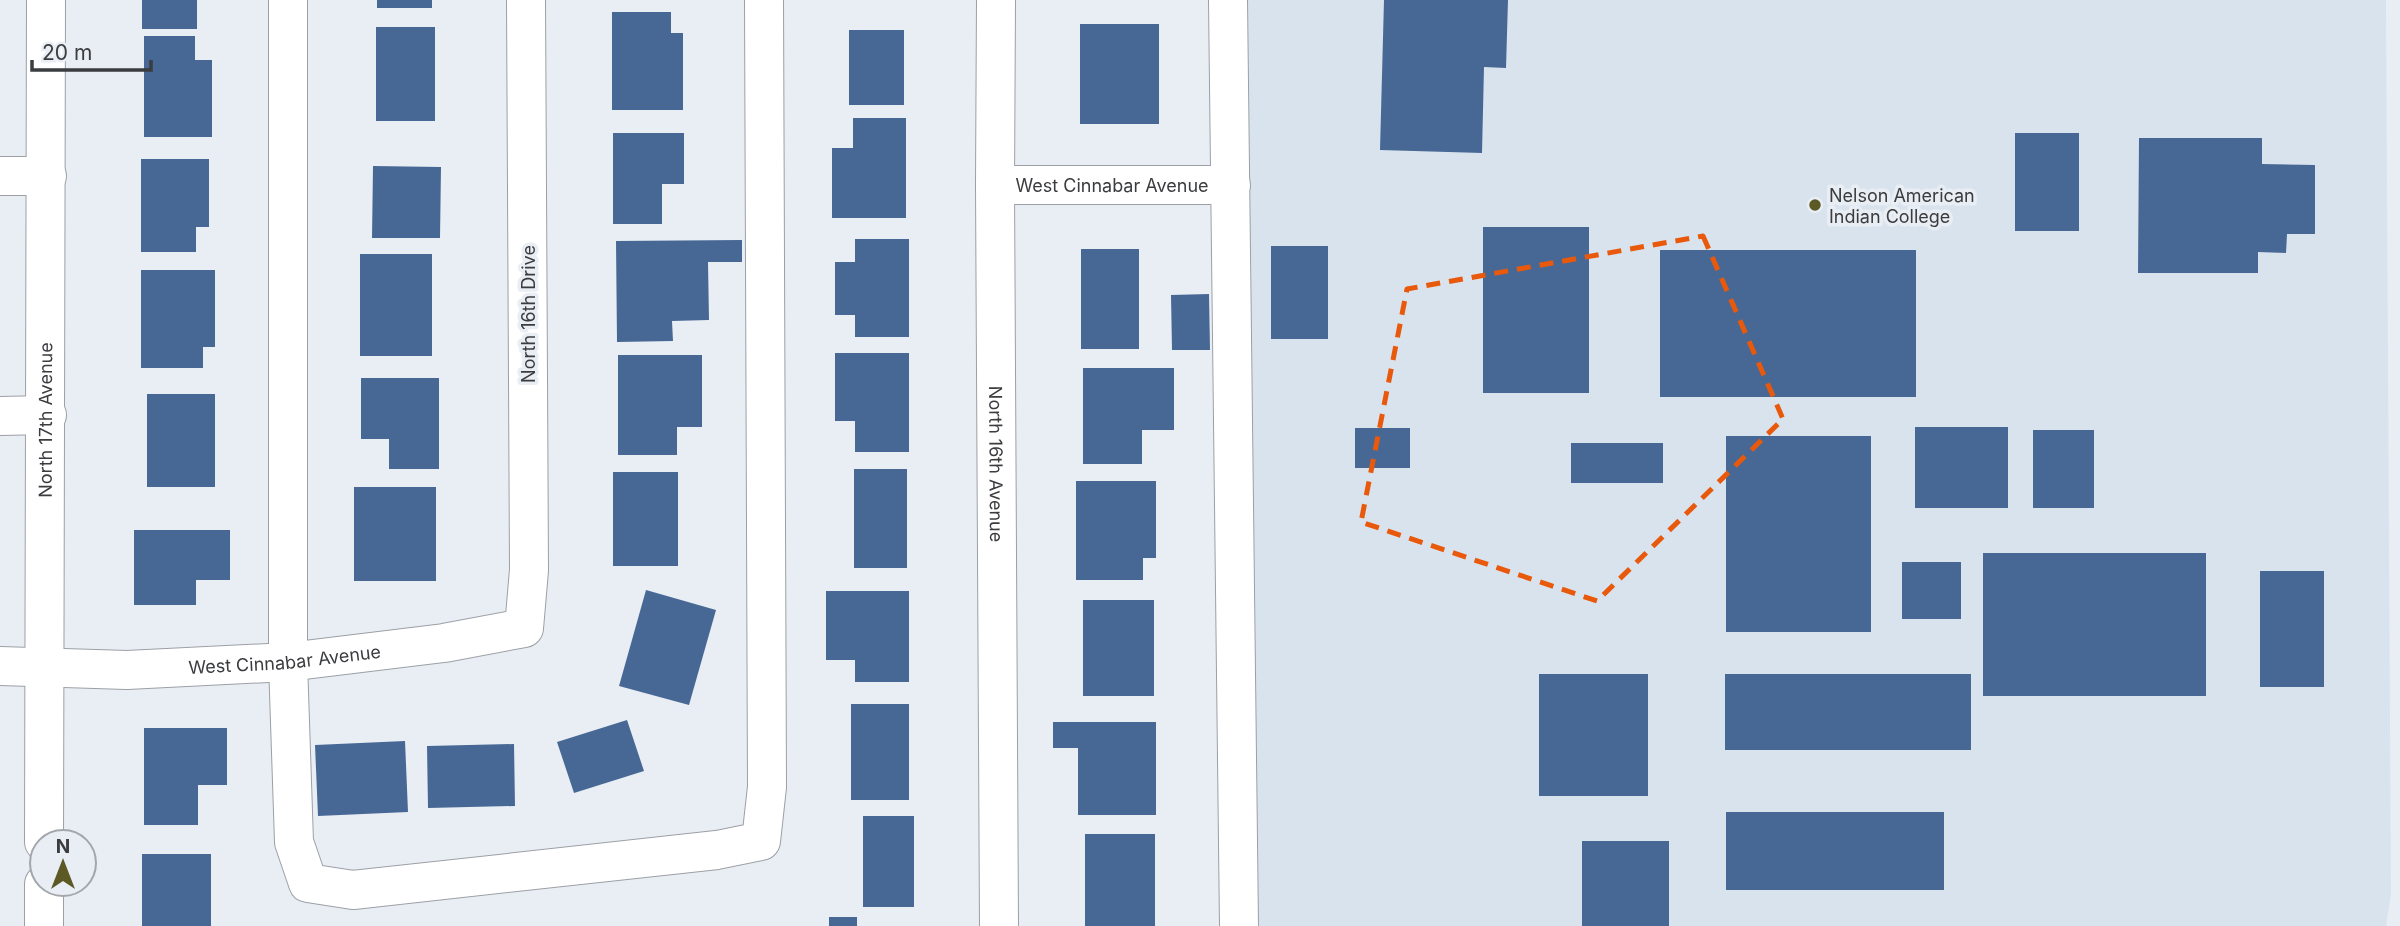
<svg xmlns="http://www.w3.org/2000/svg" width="2400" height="926" viewBox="0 0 2400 926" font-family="Inter,sans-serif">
  <rect width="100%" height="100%" fill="#e9eef4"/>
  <path fill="#d9e3ee" d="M1243,0H2386L2391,894L2386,926H1247Z"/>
  <g fill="#476895">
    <rect x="142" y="0" width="55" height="29"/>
    <rect x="377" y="0" width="55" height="8"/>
    <path d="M1384,0H1508L1506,68L1484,67L1482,153L1380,150Z"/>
    <path d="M612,12H671V33H683V110H612Z"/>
    <rect x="1080" y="24" width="79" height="100"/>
    <rect x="376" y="27" width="59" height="94"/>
    <rect x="849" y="30" width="55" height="75"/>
    <path d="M144,36H195V60H212V137H144Z"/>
    <path d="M853,118H906V218H832V148H853Z"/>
    <path d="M613,133H684V184H662V224H613Z"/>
    <rect x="2015" y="133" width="64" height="98"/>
    <path d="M2139,138H2262V164L2315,165V234H2287L2286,253L2258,252V273H2138Z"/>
    <path d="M141,159H209V227H196V252H141Z"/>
    <path d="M373,166L441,167L440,238H372Z"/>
    <rect x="1483" y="227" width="106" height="166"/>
    <path d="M855,239H909V337H855V315H835V262H855Z"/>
    <path d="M742,240V262H708L709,320L672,321L673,341L617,342L616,241Z"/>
    <rect x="1271" y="246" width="57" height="93"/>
    <rect x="1081" y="249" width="58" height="100"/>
    <rect x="1660" y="250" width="256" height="147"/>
    <rect x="360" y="254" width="72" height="102"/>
    <path d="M141,270H215V347H203V368H141Z"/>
    <path d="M1209,294L1210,350H1172L1171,295Z"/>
    <path d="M835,353H909V452H855V421H835Z"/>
    <path d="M618,355H702V427H677V455H618Z"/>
    <path d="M1083,368H1174V430H1142V464H1083Z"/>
    <path d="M361,378H439V469H389V439H361Z"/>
    <rect x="147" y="394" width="68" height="93"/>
    <rect x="1915" y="427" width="93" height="81"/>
    <rect x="1355" y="428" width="55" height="40"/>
    <rect x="2033" y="430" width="61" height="78"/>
    <rect x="1726" y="436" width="145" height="196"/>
    <rect x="1571" y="443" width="92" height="40"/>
    <rect x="854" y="469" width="53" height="99"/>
    <rect x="613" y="472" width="65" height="94"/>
    <path d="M1076,481H1156V558H1143V580H1076Z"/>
    <rect x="354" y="487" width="82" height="94"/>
    <path d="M134,530H230V580H196V605H134Z"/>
    <rect x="1983" y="553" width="223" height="143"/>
    <rect x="1902" y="562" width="59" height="57"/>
    <rect x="2260" y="571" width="64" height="116"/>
    <path d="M646,590L716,610L689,705L619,686Z"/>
    <path d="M826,591H909V682H855V660H826Z"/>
    <rect x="1083" y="600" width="71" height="96"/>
    <rect x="1539" y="674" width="109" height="122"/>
    <rect x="1725" y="674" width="246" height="76"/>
    <rect x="851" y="704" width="58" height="96"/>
    <path d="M627,720L644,771L574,793L557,742Z"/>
    <path d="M1053,722H1156V815H1078V748H1053Z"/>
    <path d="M144,728H227V785H198V825H144Z"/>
    <path d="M405,741L408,812L318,816L315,745Z"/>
    <path d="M514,744L515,806L428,808L427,746Z"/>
    <rect x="1726" y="812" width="218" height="78"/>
    <rect x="863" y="816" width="51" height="91"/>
    <rect x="1085" y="834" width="70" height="92"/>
    <rect x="1582" y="841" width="87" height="85"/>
    <rect x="142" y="854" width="69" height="72"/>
    <rect x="829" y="917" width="28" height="9"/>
  </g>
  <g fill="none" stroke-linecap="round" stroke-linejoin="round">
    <g stroke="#9ca0a6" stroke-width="40">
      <g id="minor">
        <path d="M288,0V662L294,842L308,883L353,890L717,850L761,841L767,787L764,0"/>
        <path id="s1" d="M996,0L995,185L999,926"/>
        <path d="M1228,0L1239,926"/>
        <path d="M0,176H47"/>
        <path id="s2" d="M995,185H1231"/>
        <path d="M0,416L47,415"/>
        <path id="s3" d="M0,666L127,670L288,662L444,643L524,628L529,570L526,0"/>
        <path id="s4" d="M44,842L46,0"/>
        <path d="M44,884V926"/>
      </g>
    </g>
    <use href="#minor" stroke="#fff" stroke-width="38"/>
  </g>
  <path fill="none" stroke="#e8590c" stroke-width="5" stroke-dasharray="14 9" stroke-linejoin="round" d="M1703,236L1783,419L1597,601L1361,522L1407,289Z"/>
  <circle fill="#5c5925" stroke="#e9eef4" stroke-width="2.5" cx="1815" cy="205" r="7"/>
  <g text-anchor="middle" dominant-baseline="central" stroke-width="7" stroke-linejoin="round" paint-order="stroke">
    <g font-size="18" fill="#3b3c3f" stroke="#e9eef4">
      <text stroke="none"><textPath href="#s2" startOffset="117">West Cinnabar Avenue</textPath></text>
      <text transform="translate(528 314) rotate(-90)">North 16th Drive</text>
      <text stroke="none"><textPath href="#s4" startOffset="422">North 17th Avenue</textPath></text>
      <text stroke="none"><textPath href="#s1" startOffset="464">North 16th Avenue</textPath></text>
      <text stroke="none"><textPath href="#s3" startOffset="285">West Cinnabar Avenue</textPath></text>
    </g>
    <g font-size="18" fill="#3b3c3f" stroke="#e9eef4" text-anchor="start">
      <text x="1829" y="195">Nelson American<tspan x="1829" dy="21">Indian College</tspan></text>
    </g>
  </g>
  <g transform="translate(63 863)"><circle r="33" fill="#e9eef4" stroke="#a3a7ac" stroke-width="2"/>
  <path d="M0-5L12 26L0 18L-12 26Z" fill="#5c5925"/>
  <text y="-10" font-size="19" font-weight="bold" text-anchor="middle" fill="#3b3c3f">N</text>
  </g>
  <path d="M32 60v10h119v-10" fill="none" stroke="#3b3c3f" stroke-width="3.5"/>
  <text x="42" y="60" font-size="21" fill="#3b3c3f" stroke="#e9eef4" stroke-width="5" paint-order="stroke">20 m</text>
</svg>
